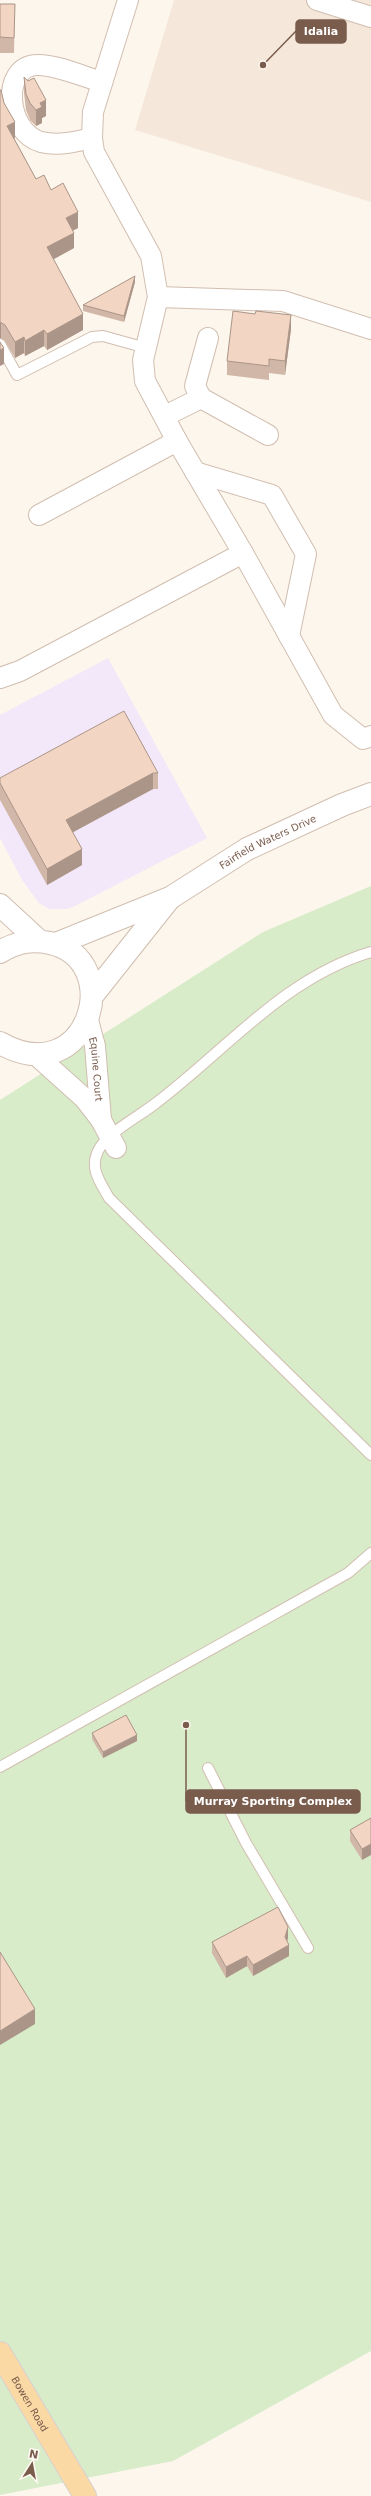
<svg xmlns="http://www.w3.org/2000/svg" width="371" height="2496" viewBox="0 0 371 2496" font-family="'DejaVu Sans',sans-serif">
  <rect width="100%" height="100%" fill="#fdf6ec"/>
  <path fill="#f5e8da" d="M174,0H371V202L135,130Z"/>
  <path fill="#f3e8fa" d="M108,658L207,838L75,906L67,909H49L39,903L22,880L0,838V715Z"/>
  <path fill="#d8ecc9" d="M371,886V2351L173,2461L0,2495V1100L263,932Z"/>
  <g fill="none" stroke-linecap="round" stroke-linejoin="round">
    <g stroke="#d1beb0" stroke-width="12">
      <g id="service">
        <path d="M0,344L17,375L92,337L103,336L146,348"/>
        <path d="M371,952C285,977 225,1051 156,1103C140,1116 106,1133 98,1151C89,1169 101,1183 109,1198L371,1455"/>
        <path d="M0,1767L348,1573L371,1553"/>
        <path d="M208,1768L246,1843L308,1948"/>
      </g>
    </g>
    <g stroke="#d1beb0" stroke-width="22">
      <g id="minor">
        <path d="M128,0L93,112L92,138L94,152L151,256L158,297L143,360L145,381L177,441L243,553L333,715L363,739L371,736"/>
        <path d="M317,0L371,17"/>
        <path d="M92,138C75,142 58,146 41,142C6,132 0,66 37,65C55,64 84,77 102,82"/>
        <path d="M158,297L283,301L371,329"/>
        <path d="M201,398L268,435"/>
        <path d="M165,416L201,398L195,386L208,338"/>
        <path d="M195,472L272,495L306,554L289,636"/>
        <path d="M39,515L177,441"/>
        <path d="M0,678L20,671L243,553"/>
        <path id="s1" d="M88,1020L95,1046L101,1120"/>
        <path d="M36,1055L84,1098L101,1120L116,1148"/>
      </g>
    </g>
    <g stroke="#d1beb0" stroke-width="24">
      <g id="tertiary">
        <path d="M0,905L38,940"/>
        <path id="s2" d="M56,944L170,898L247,849L342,805L371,794"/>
        <path d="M0,952C16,942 31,939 50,943C127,960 89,1093 0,1043"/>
        <path d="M92,996L169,899"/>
      </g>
    </g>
    <g stroke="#dad1cd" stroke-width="24">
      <g id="primary">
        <path id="s3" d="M0,2353L85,2496"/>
      </g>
    </g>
    <use href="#service" stroke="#fff" stroke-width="10"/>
    <use href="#minor" stroke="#fff" stroke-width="20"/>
    <use href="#tertiary" stroke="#fff" stroke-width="22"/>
    <use href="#primary" stroke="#fbd9a5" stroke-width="22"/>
  </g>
  <g fill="#d1b7a8">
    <path d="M0,4H15L14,53H0Z"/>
    <path d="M24,77L46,116L42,118V123L36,126L30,120L26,110L24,93Z"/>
    <path d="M0,90L15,138H14L36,179L51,190L78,228L72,231L74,248L53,259L83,330L47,350L44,346L25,356L24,353L15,358L5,341L0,338Z"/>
    <path d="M135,282L124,322L83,311V305Z"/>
    <path d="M291,329L285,375L269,373V380L227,375V361Z"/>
    <path d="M158,773V789H153L73,832L82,865L47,885L0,800V778Z"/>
    <path d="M92,1733L137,1741L103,1758L92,1739Z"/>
    <path d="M371,1818L362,1860L350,1841V1830Z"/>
    <path d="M288,1938L287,1941L289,1956L253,1976L247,1966L226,1978L212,1953V1942Z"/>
  </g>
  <g fill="#aa9588">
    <path d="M46,100V116L42,118V123L36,126V110L40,103Z"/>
    <path d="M15,122V138L7,142V126Z"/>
    <path d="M78,212V228L66,234V218Z"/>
    <path d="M74,233V248L47,263V247Z"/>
    <path d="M135,276V282L124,322V316Z"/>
    <path d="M83,314V330L47,350V334Z"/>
    <path d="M291,315V329L285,375V361Z"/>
    <rect x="0" y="322" width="1" height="16"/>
    <path d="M44,330V346L25,356V341Z"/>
    <path d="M24,337V353L15,358V342Z"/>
    <path d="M4,348V364L0,366V350Z"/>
    <path d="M153,773V789L66,836V820Z"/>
    <path d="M82,849V865L47,885V869Z"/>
    <path d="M137,1735V1741L103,1758V1752Z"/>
    <path d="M371,1844V1855L362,1860V1849Z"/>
    <path d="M288,1927V1938L285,1947V1937Z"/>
    <path d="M289,1945V1956L253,1976V1965Z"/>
    <path d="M247,1956V1966L226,1978V1967Z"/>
    <path d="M35,2009V2024L0,2045V2031Z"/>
  </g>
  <g fill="#f3d5c3" stroke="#aa9588">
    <path d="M0,4H15L14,38L0,37Z"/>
    <path d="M24,77L28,81L34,78L46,100L40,103L42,107L36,110L30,103L26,94Z"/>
    <path d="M0,90H1L4,103L15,122L7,126L36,179L44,175L51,190L63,183L78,212L66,218L74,233L47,247L83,314L47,334L44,330L25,341L24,337L15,342L5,325L0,322Z"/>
    <path d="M135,276L124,316L83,305Z"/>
    <path d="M233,311L255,314L256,311L291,315L285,361L269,359V366L227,361Z"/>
    <path d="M0,342L4,348L0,350Z"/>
    <path d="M124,711L158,773H153L66,820L82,849L47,869L0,783V778Z"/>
    <path d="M126,1715L137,1735L103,1752L92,1733Z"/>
    <path d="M371,1818V1844L362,1849L350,1830Z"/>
    <path d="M278,1907L288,1927L285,1937L289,1945L253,1965L247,1956L226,1967L212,1942Z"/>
    <path d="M0,1952L35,2009L0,2031Z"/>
  </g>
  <g text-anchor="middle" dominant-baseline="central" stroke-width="3" stroke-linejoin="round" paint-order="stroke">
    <g font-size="10" fill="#7a5c4d" stroke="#fffaf3">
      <text stroke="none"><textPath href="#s2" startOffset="236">Fairfield Waters Drive</textPath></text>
      <text stroke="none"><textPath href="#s1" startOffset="50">Equine Court</textPath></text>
      <text stroke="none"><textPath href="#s3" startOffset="59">Bowen Road</textPath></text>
    </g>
  </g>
  <path fill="none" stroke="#7a5c4d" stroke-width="1.5" d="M263 65L296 31M186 1725L186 1801"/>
  <g fill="#7a5c4d" stroke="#fffaf3" stroke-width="1.5">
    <circle cx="263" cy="65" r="4"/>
    <circle cx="186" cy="1725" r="4"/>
  </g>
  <g fill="#7a5c4d" stroke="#7a5c4d" stroke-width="1.5">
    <rect x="296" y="20" width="50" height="23" rx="4"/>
    <rect x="186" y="1790" width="174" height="23" rx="4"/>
  </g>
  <g font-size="11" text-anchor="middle" font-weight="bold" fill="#fff">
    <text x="321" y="35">Idalia</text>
    <text x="273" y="1805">Murray Sporting Complex</text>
  </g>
  <g transform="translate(32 2464) rotate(11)" stroke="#fffaf3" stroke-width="3" paint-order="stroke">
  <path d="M0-3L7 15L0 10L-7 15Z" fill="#7a5c4d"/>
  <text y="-6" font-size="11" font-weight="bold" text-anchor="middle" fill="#7a5c4d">N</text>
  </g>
</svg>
